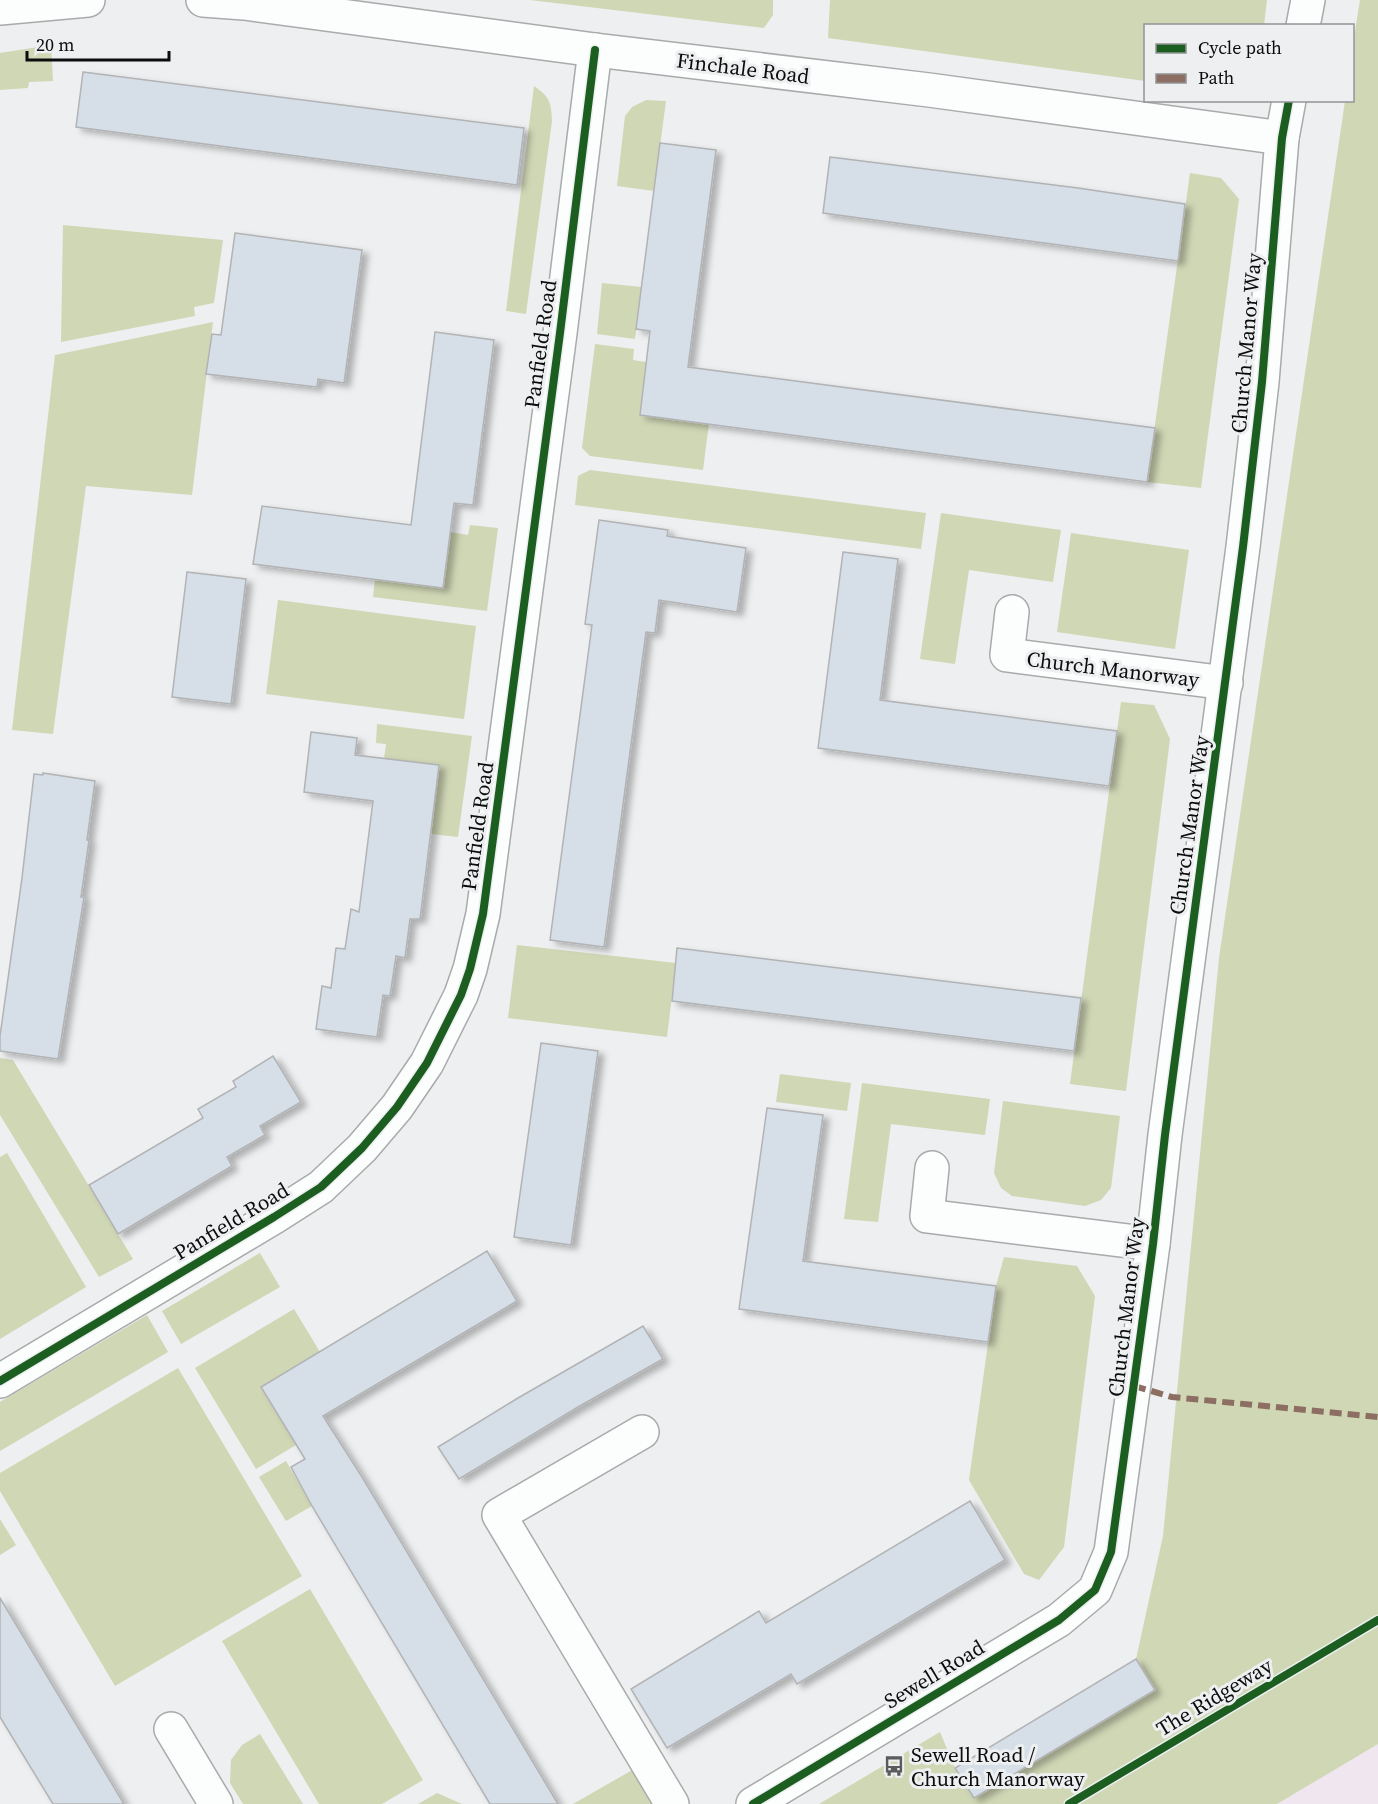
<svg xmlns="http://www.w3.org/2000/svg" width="1378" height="1804" viewBox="0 0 1378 1804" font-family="'Source Serif 4',serif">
  <defs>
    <filter id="shadow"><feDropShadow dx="6" dy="4" stdDeviation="3" flood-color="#0004"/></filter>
  </defs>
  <rect width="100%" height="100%" fill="#eeeff0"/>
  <path fill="#efe6ef" d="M1378,1744V1804H1277Z"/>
  <g fill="#d0d7b5">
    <path d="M530,0H773V15L764,28Z"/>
    <path d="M830,0H1267L1264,25L1146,26L1145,81L828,38Z"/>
    <path d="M1360,0H1378V1744L1277,1804H819L940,1732L955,1768L974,1798L1155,1690L1136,1659L1163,1536L1219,958L1345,101L1352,100V50Z"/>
    <path d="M51,45L53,81L29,82L28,88L0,90V53Z"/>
    <path d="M534,86C550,97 551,102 552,121L526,314L506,311Z"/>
    <path d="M646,100L666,101L654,191L617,186L625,116L632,107Z"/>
    <path d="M1190,173L1221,178L1239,199L1201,488L1147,482Z"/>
    <path d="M63,225L223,240L214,303L194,307L195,316L61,342Z"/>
    <path d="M602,283L642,287L635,339L597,334Z"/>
    <path d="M213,322L192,495L86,486L53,734L12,730L55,355Z"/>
    <path d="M595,344L634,349L633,360L646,362L640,415L709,423L703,470L590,456L582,448Z"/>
    <path d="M590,470L926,513L921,549L575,505L578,476Z"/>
    <path d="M941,513L1061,530L1053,582L969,570L955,664L920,659Z"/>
    <path d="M470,525L498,528L487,611L373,597L375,579L450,532L468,535Z"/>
    <path d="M1071,533L1189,550L1175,649L1057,632Z"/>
    <path d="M278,600L476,626L464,719L266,694Z"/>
    <path d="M1121,702L1154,705L1170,739L1126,1091L1070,1084Z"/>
    <path d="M377,724L472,736L458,837L431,834L439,766L384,759L386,744L376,743Z"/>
    <path d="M517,945L676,963L667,1037L508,1018Z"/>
    <path d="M0,1058L13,1060L133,1259L99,1277L0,1115Z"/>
    <path d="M780,1074L851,1083L847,1111L776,1102Z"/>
    <path d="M862,1083L990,1099L985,1135L891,1124L878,1222L844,1219Z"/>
    <path d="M1003,1101L1120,1116L1111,1188L1101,1200L1085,1206L1012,1196L1001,1188L994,1173Z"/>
    <path d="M7,1153L86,1287L0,1339V1157Z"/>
    <path d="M260,1253L280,1287L181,1344L162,1311Z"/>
    <path d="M1004,1257L1077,1266L1095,1296L1064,1547L1039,1580L1024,1574L969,1480L996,1286Z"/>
    <path d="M294,1309L320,1352L261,1387L290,1435L301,1442L256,1469L195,1368Z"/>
    <path d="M147,1315L168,1352L0,1451V1402Z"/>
    <path d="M178,1368L302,1576L115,1686L0,1491V1473Z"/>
    <path d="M286,1461L312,1506L286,1521L259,1477Z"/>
    <path d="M0,1519L16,1545L0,1555Z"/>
    <path d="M310,1589L423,1780L382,1804H319L222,1641Z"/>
    <path d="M260,1734L303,1804H243L230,1783L231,1760L242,1745Z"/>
    <path d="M634,1769L655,1804H573Z"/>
    <path d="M437,1793L462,1804H418Z"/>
  </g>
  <g fill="#d6dee8" stroke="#b2b3b4" stroke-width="1.5" filter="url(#shadow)">
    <path d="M83,72L524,128L517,185L76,127Z"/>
    <path d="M660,143L716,150L688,367L1155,428L1147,482L640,415L650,331L636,329Z"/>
    <path d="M830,157L1078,188L1185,204L1178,261L823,213Z"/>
    <path d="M235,233L362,250L344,383L318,379L317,387L206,374L212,334L221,335Z"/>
    <path d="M435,332L494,340L473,505L454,503L443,588L253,564L262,506L411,525Z"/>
    <path d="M599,520L668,530L667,536L746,548L737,612L659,600L655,633L646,632L604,947L550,940L592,625L585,624Z"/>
    <path d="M843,552L898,559L880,700L1117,731L1109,786L818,748Z"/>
    <path d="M187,572L246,579L231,704L172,697Z"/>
    <path d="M311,732L357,738L355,755L439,765L420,919H410L405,958L396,956L390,996L383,995L377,1037L316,1029L322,986L331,988L336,948L345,949L351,909L359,912L373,801L304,792Z"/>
    <path d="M43,773L95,781L87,840H89L81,897H84L58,1059L0,1051V1036L22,878L34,774L43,775Z"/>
    <path d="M677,948L1081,998L1074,1051L672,1001Z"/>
    <path d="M541,1043L598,1051L571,1245L514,1237Z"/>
    <path d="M273,1056L301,1102L260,1126L265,1135L227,1157L232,1166L118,1234L89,1185L203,1118L198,1109L236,1087L233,1081Z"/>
    <path d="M767,1108L823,1115L803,1261L996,1286L988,1342L739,1309Z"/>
    <path d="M487,1251L517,1301L323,1416L362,1477L558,1804H490L312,1506L291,1467L305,1459L261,1387Z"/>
    <path d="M643,1326L663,1359L578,1407L459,1479L438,1447L518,1398Z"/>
    <path d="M970,1501L1005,1560L797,1684L791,1674L667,1748L631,1689L759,1611L766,1623Z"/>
    <path d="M0,1598L47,1676L124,1804H53L25,1758L0,1717Z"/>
    <path d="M1136,1659L1155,1690L974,1798L955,1768Z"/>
  </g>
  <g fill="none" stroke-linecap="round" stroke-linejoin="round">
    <g stroke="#a9aaab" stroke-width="36">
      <g id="minor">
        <path d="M203,0L244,3L595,50L929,90L1282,138"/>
        <path d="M0,8L88,0"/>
        <path d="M1303,26L1308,0"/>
        <path d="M1012,612L1007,655L1226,683"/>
        <path d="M932,1168L927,1216L1153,1244"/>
        <path d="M0,1381L274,1217L321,1187L362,1148L397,1107L427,1063L461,995L470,969L483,914L560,333L595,50"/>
        <path d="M642,1432L499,1515L672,1804"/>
        <path d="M171,1729L216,1804"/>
        <path d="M753,1804L1059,1620L1095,1590L1111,1552L1153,1244L1165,1135L1243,547L1262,382L1282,138L1289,100"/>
      </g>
    </g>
    <use href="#minor" stroke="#fcfdfd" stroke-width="33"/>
    <path stroke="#8d6e63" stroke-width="6" stroke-dasharray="12 6" stroke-linecap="butt" d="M1134,1386L1172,1397L1378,1417"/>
    <g stroke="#edeff1" stroke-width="11">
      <g id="cycleway">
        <path d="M0,1381L274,1217L321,1187L362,1148L397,1107L427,1063L461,995L470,969L483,914L560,333L595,50"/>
        <path d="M753,1804L1059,1620L1095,1590L1111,1552L1153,1244L1165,1135L1243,547L1262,382L1282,138L1289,100"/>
        <path d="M1069,1804L1378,1620"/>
      </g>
    </g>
    <use href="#cycleway" stroke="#1b5e20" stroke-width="8"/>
  </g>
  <defs>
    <g id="bus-bare" transform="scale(1.62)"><path d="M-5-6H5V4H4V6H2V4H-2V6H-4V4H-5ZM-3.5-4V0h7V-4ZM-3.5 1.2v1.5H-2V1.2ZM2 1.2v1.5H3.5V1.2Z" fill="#5a5b5c" stroke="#edeff1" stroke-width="2.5" paint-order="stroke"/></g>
  </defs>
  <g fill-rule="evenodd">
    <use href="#bus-bare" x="894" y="1766"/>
  </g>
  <g text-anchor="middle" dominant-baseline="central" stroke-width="6" stroke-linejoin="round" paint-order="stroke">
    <g font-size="21" fill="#0b0c0c" stroke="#edeff1">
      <text transform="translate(743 68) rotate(7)">Finchale Road</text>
      <text transform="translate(1246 343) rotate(-85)">Church Manor Way</text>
      <text transform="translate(540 344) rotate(-82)">Panfield Road</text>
      <text transform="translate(1113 669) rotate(7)">Church Manorway</text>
      <text transform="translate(1189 825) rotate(-82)">Church Manor Way</text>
      <text transform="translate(477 826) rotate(-82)">Panfield Road</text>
      <text transform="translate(231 1221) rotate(-31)">Panfield Road</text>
      <text transform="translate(1126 1307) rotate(-83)">Church Manor Way</text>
      <text transform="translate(934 1674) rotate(-31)">Sewell Road</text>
      <text transform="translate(1214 1697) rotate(-31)">The Ridgeway</text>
    </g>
    <g font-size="21" fill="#0b0c0c" stroke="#edeff1" text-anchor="start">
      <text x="911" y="1754">Sewell Road /<tspan x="911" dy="24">Church Manorway</tspan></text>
    </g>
  </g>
  <rect x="1144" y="24" width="210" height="78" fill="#edeff1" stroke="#939495" stroke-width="1.5"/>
  <rect x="1156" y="44" width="30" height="9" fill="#1b5e20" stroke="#939495" stroke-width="1.5"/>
  <text x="1198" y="54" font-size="18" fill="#0b0c0c">Cycle path</text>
  <rect x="1156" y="74" width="30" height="9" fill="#8d6e63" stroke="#939495" stroke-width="1.5"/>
  <text x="1198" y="84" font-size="18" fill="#0b0c0c">Path</text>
  <path d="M27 51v9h142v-9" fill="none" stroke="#0b0c0c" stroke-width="3"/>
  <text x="36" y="51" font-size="18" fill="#0b0c0c" stroke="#edeff1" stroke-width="4.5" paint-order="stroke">20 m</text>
</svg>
